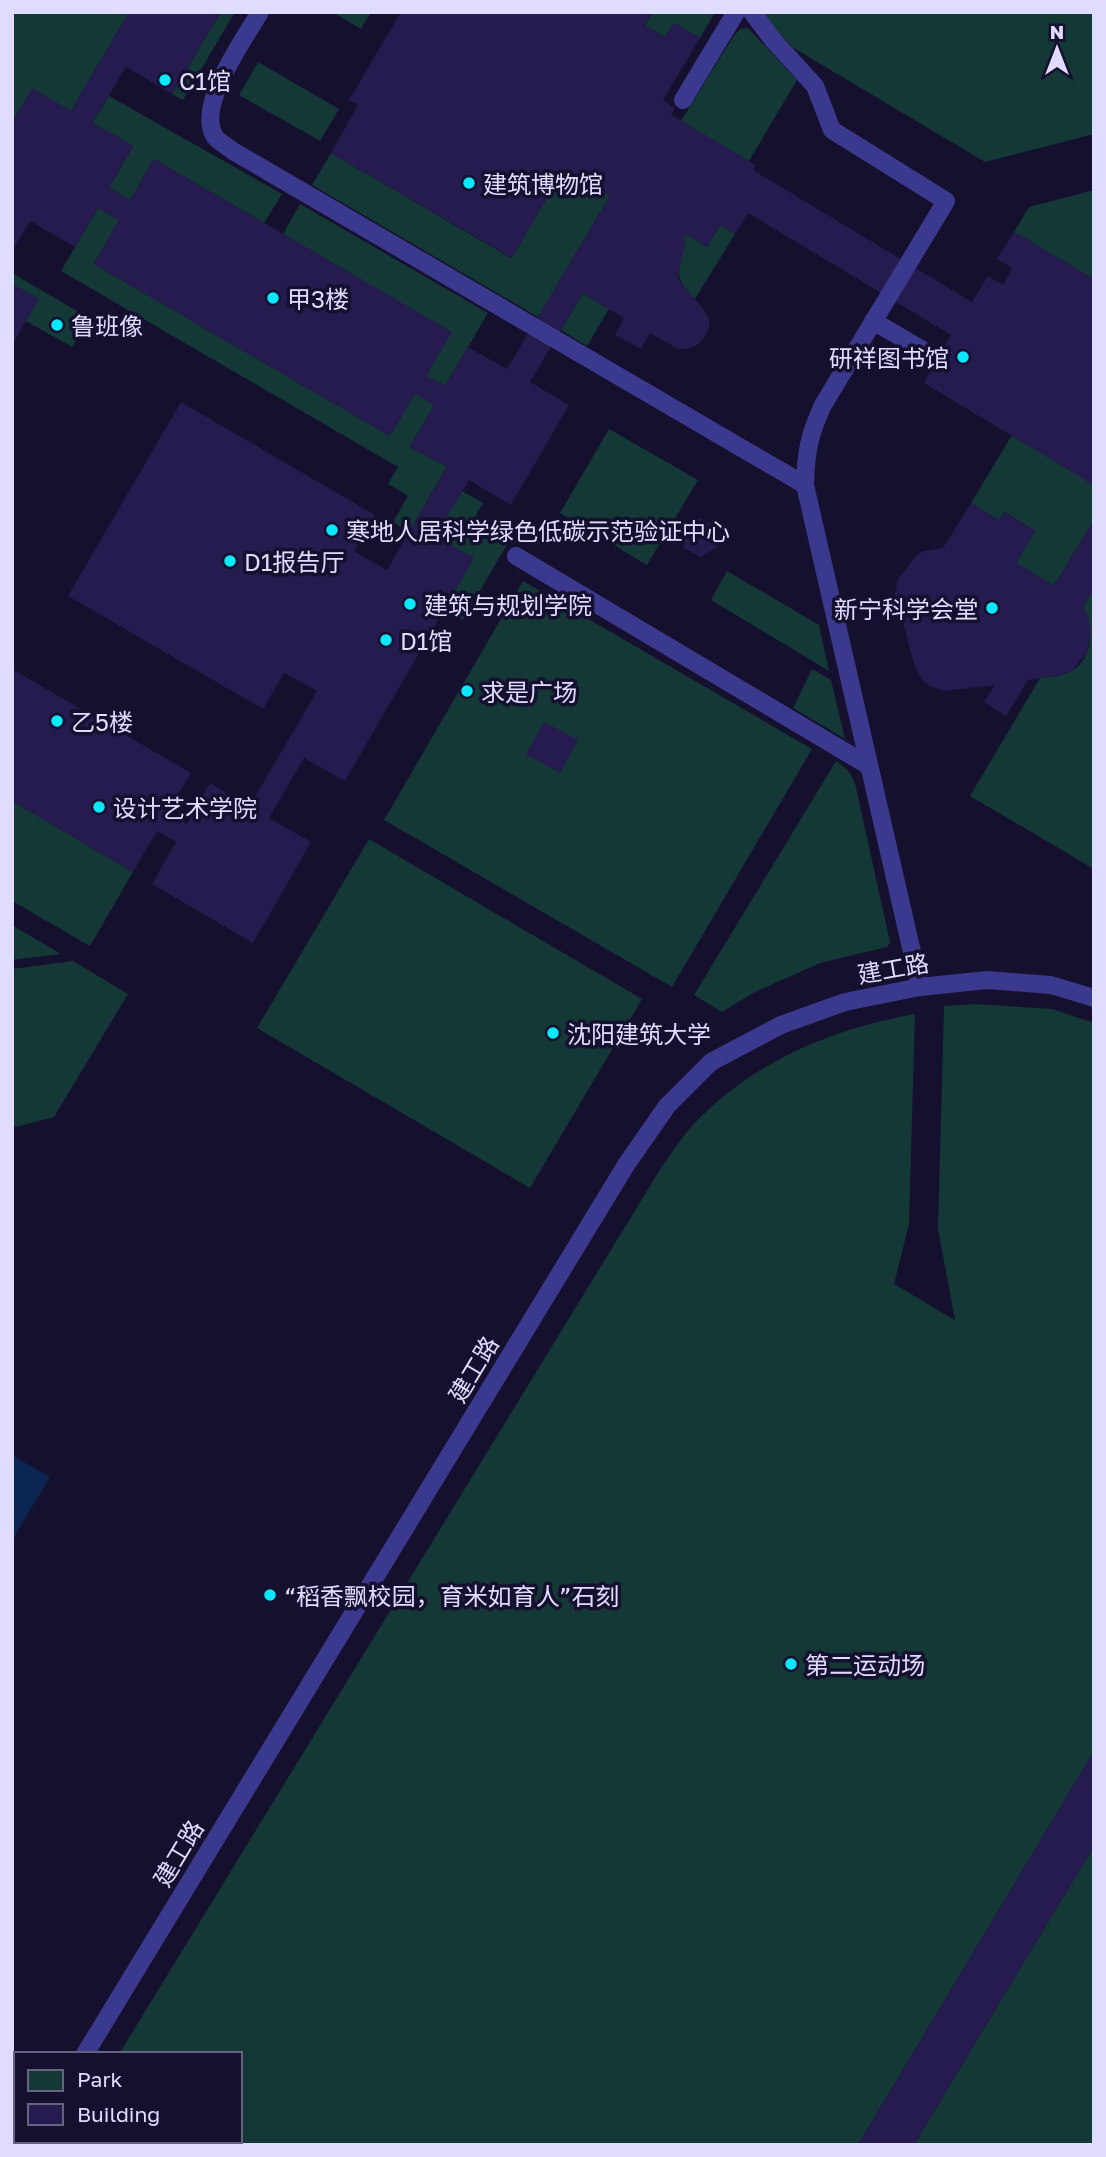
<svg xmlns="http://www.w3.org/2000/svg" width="1106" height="2157" viewBox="0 0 1106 2157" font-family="'Golos Text','Noto Sans SC',sans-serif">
  <rect width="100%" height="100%" fill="#15102d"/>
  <g fill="#133836">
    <path d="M12,12H129L71,111L32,89L12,122Z"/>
    <path d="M221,12H235L183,100L172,94Z"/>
    <path d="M332,12H371L361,29Z"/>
    <path d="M653,12H715L700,38L674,23L665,37L645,26Z"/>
    <path d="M760,12H1094V134L985,162L792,47Z"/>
    <path d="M748,28L797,80L749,161L681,121L733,37L740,29Z"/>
    <path d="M258,62L339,109L320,141L239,95Z"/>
    <path d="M109,96L282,194L264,223L154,159L130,200L109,188L133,146L92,123Z"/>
    <path d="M331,153L511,258L564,169L610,196L538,317L312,185Z"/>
    <path d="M1094,190V279L1014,232L1029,207Z"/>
    <path d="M300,204L488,313L445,386L426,376L451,332L283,234Z"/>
    <path d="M98,208L119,220L94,264L390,436L415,393L434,405L410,447L447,467L409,532L393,522L408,496L388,484L398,467L61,271Z"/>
    <path d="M720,225L735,234L695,299C672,274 678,275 685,243L683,239L686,234L707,247Z"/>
    <path d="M12,273L89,318L72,347L26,321L38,299L12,284Z"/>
    <path d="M583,293L609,309L587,346L561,330Z"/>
    <path d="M609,429L698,480L647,565L560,513Z"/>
    <path d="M1012,435L1094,485V520L1054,586L1016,563L1035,531L1005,512L999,520L971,503Z"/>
    <path d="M462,491L483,503L473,520L509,541L463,620L443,609L435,536Z"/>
    <path d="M727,571L819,625L829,671L711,600Z"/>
    <path d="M523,581L812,749L672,987L384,820Z"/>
    <path d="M1092,592L1094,593V869L970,796L1040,678C1050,677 1062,676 1072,671C1094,657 1094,626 1083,606Z"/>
    <path d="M812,669L831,680L845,739L793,708Z"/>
    <path d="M836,761L848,770L855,783L890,942L887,947L820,963L755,992L722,1012L694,995Z"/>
    <path d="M12,801L133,872L90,946L12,901Z"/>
    <path d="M369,839L642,999L530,1188L257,1028Z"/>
    <path d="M12,925L61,954L12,960Z"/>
    <path d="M73,961L128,994L54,1117L12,1128V969Z"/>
    <path d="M975,1004L1052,1009L1094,1023V1751L858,2145H49L46,2141H240V2054H119L661,1168C671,1154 681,1138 693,1125C750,1063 833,1028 915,1014L909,1224L894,1284L955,1320L938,1229L944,1006Z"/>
    <path d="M1094,1846V2145H914Z"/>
  </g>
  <path fill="#0a2552" d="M12,1455L50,1477L12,1540Z"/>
  <g fill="#251b4f">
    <path d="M129,12H221L172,94L126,67L92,123L133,146L109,188L130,200L154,159L452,332L426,376L445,386L468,347L507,369L610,196L564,169L512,258L331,153L358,105L349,100L401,12H653L645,26L665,37L674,23L700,38L663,100L675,108L671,115L756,165L753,170L972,302L988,276L1003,285L1012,268L997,259L1014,232L1094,279V485L924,383L951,335L748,213L735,234L720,225L707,247L686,234L683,239L685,243L678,276L681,283L703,309L709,318V328L704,338L697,345L688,349H678L650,333L641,349L615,335L624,318L583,293L530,382L569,405L511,505L469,480L435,536L474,558L345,781L304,758L269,818L311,842L253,943L152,884L176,842L157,831L133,872L12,801V669L191,773L167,812L187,824L210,783L249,807L317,691L284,673L263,709L68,596L181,402L375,515L354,551L387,570L447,467L410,447L434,405L415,393L390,436L94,264L119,220L98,208L75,247L30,221L12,251V122L32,88L71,111Z"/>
    <path d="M12,284L39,299L12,345Z"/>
    <path d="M971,503L999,520L1004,512L1035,531L1016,563L1054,586L1094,520V593L1092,592L1083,606L1089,619L1091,633L1087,653L1072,671L1060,675L1028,680L1006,716L984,702L995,685L944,691L930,686L923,681L915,667L895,593L898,579L916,556L923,551L943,548Z"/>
    <path d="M700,518L717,527V547L701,557L684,548L683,528Z"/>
    <path d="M544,722L578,740L560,773L526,754Z"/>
    <path d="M1094,1751V1846L914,2145H858Z"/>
  </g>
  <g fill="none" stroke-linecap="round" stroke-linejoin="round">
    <g stroke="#3b398e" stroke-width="18">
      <path d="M260,12C244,40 195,106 215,137C219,142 228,147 233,151L805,485"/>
      <path d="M752,12L773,40L815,86L832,130L946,201L823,405C809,435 806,452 805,485L920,987"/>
      <path d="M683,100L736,12"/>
      <path d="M873,321L938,359"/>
      <path d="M516,556L869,766"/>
      <path d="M85,2054L626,1165L667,1106L711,1062L781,1025L845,1002L920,987L987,980L1051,985L1094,998"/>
      <path d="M12,2135L16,2132"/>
    </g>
  </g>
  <g fill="#08e9ff" stroke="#15102d" stroke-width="2.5">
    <circle cx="165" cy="80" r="7"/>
    <circle cx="469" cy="183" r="7"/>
    <circle cx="273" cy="298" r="7"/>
    <circle cx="57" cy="325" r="7"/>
    <circle cx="963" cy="357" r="7"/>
    <circle cx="332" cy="530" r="7"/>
    <circle cx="230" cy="561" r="7"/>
    <circle cx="410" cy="604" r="7"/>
    <circle cx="992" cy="608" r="7"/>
    <circle cx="386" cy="640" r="7"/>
    <circle cx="467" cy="691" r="7"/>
    <circle cx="57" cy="721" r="7"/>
    <circle cx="99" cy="807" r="7"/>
    <circle cx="553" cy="1033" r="7"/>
    <circle cx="270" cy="1595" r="7"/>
    <circle cx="791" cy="1664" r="7"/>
  </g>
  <g text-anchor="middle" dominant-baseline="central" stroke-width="7" stroke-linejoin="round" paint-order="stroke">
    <g font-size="24" fill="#e0dcff" stroke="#15102d" text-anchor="start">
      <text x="179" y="80">C1馆</text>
      <text x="483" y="183">建筑博物馆</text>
      <text x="287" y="298">甲3楼</text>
      <text x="71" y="325">鲁班像</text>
      <text x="949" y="357" text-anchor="end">研祥图书馆</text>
      <text x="346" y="530">寒地人居科学绿色低碳示范验证中心</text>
      <text x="244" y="561">D1报告厅</text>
      <text x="424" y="604">建筑与规划学院</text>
      <text x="978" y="608" text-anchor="end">新宁科学会堂</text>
      <text x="400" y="640">D1馆</text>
      <text x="481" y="691">求是广场</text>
      <text x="71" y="721">乙5楼</text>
      <text x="113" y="807">设计艺术学院</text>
      <text x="567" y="1033">沈阳建筑大学</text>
      <text x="284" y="1595">“稻香飘校园，育米如育人”石刻</text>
      <text x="805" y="1664">第二运动场</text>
    </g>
    <g font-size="24" fill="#e0dcff" stroke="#15102d">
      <text transform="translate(893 968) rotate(-10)">建工路</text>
      <text transform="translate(473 1369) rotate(-59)">建工路</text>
      <text transform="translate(178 1853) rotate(-59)">建工路</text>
    </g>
  </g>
  <rect width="1106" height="2157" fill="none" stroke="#e0dcff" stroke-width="28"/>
  <rect x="14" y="2052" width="228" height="91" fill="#15102d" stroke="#666281" stroke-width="2"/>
  <rect x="28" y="2070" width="35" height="21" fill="#133836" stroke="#666281" stroke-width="2"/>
  <text x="77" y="2087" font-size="21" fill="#e0dcff">Park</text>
  <rect x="28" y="2104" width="35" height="21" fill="#251b4f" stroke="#666281" stroke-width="2"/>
  <text x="77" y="2122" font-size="21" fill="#e0dcff">Building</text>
  <g transform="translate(1057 49)" stroke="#15102d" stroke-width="5" paint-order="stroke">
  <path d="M0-5L12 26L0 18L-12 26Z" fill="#e0dcff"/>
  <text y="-10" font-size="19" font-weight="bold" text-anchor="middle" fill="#e0dcff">N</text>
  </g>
</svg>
